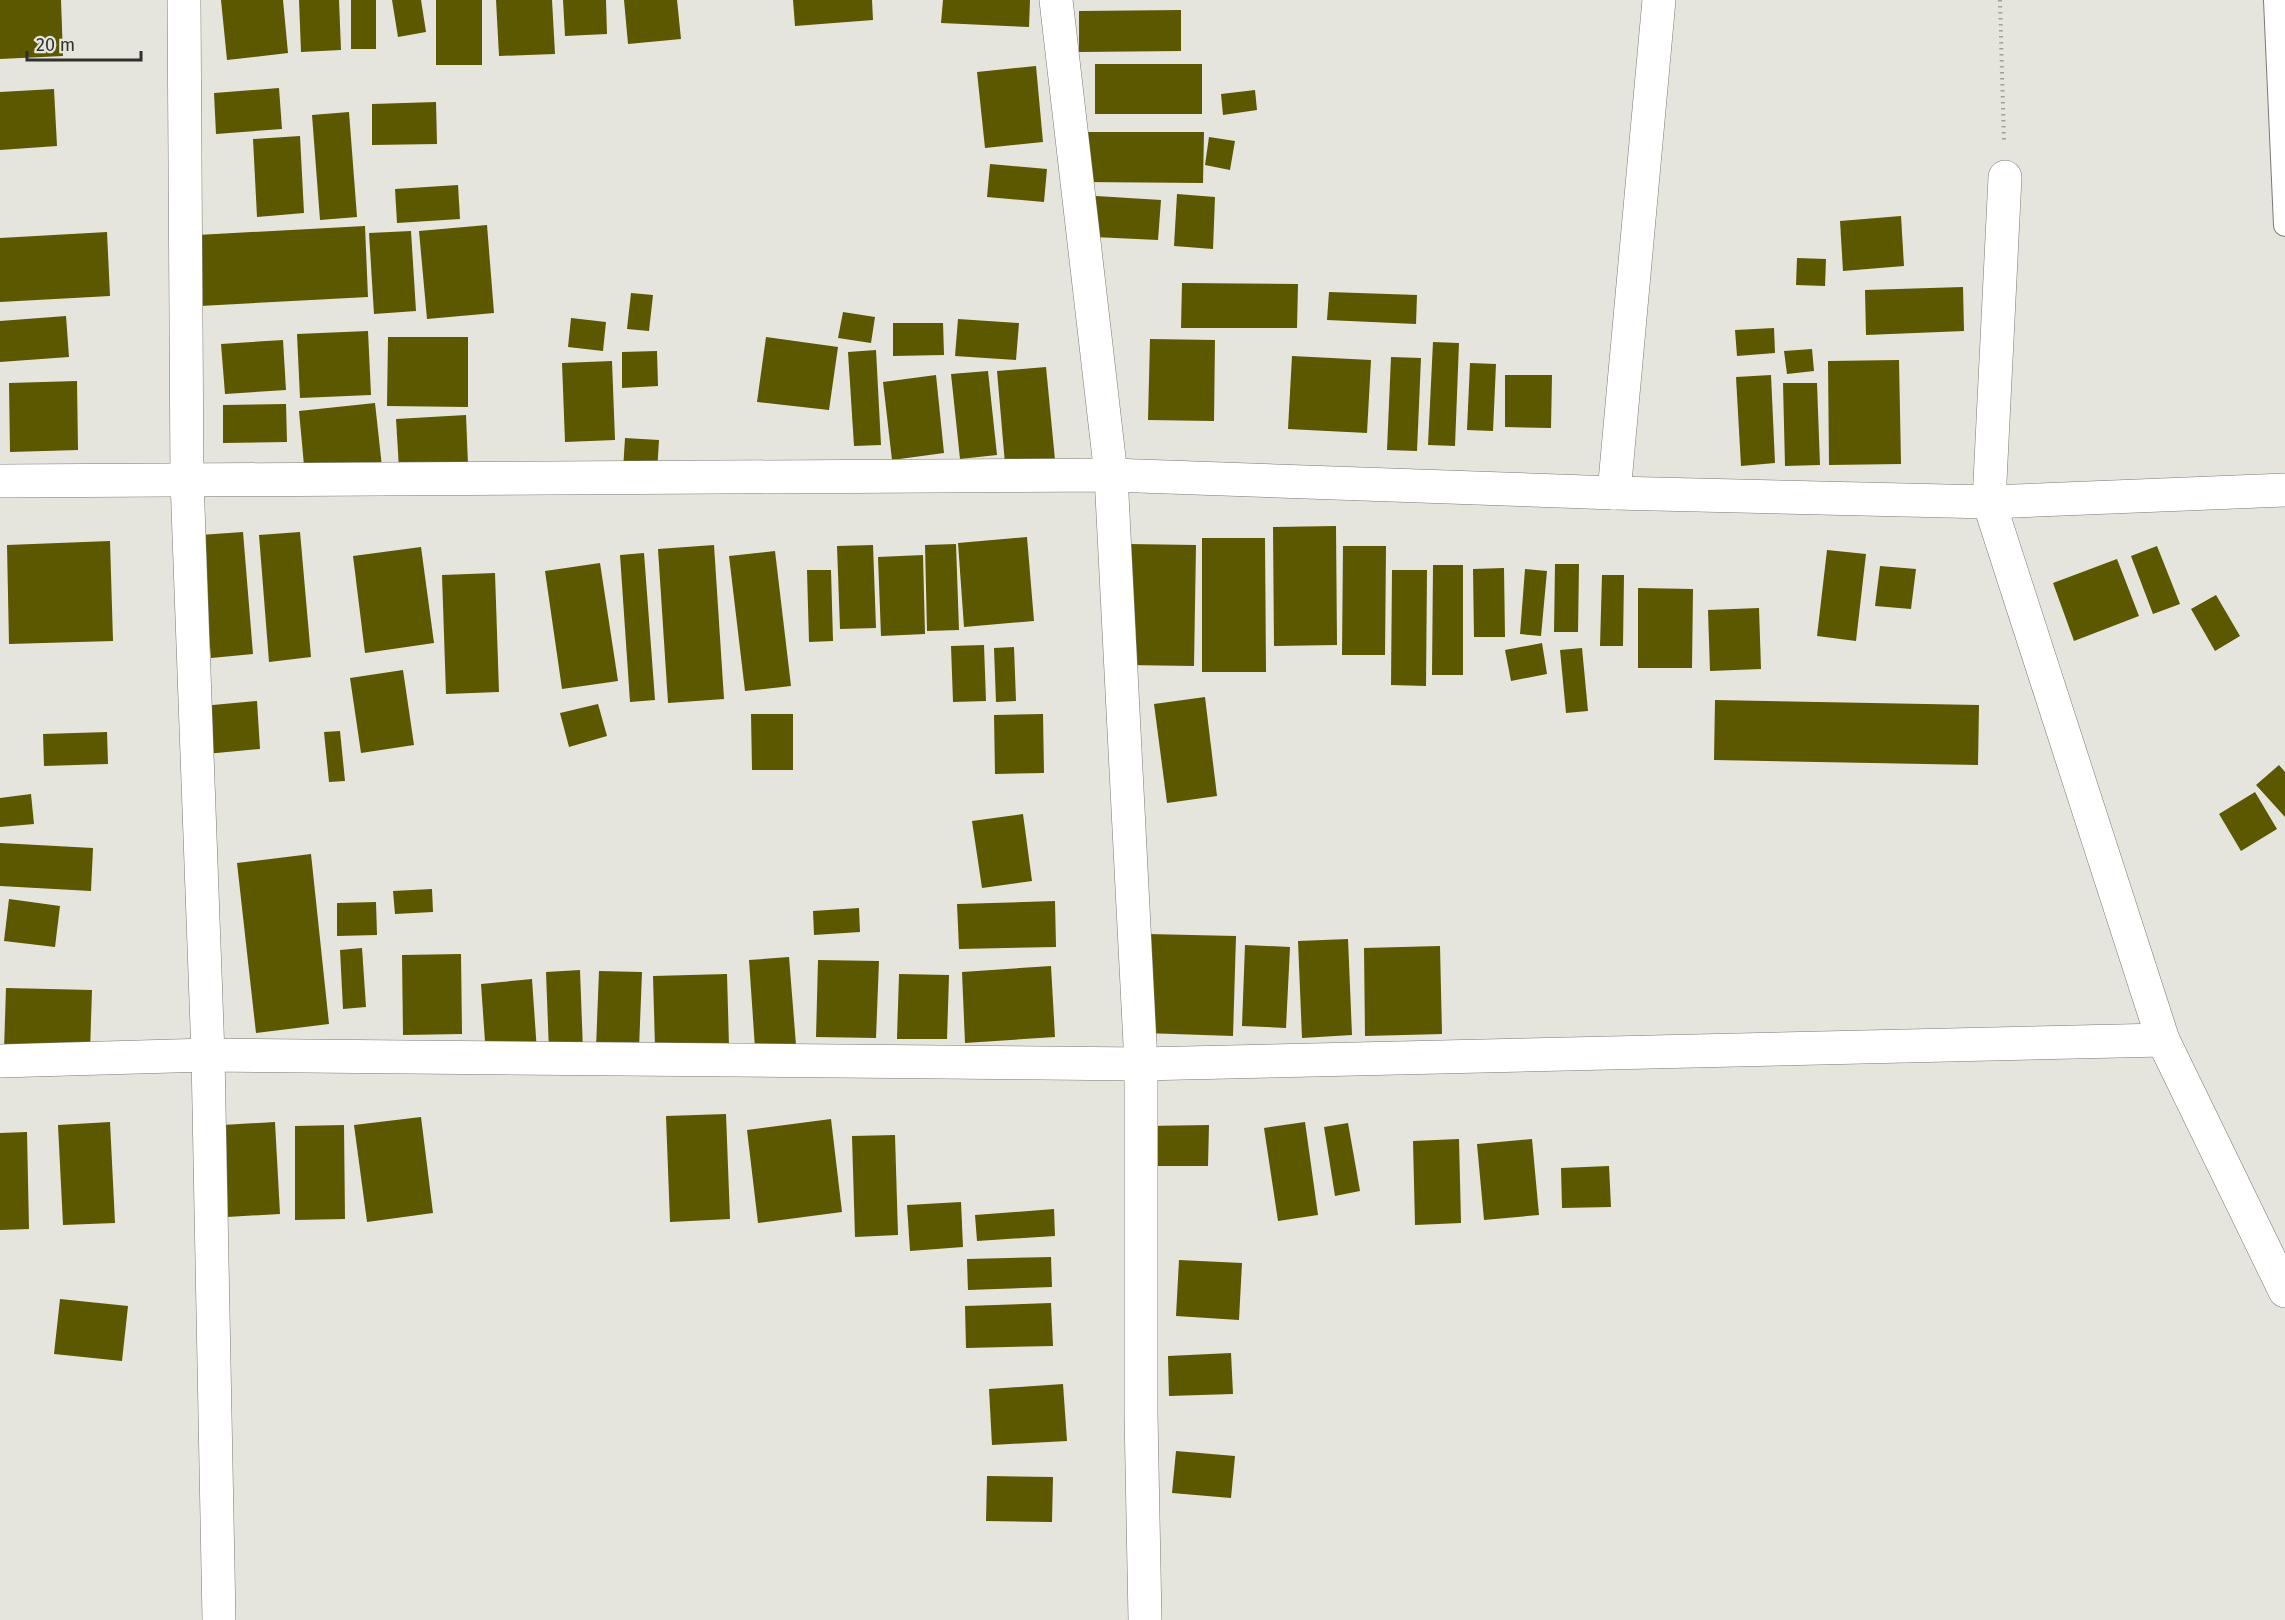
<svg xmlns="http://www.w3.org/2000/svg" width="2285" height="1620" viewBox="0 0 2285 1620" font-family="'Fira Sans',sans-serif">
  <rect width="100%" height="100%" fill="#e5e5dd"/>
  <g fill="#5b5800">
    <path d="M0,0H61L63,56L0,59Z"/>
    <path d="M221,0H283L288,53L227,60Z"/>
    <path d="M299,0H339L341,50L301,52Z"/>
    <rect x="351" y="0" width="25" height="49"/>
    <path d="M392,0H421L426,32L398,37Z"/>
    <rect x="436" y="0" width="46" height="65"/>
    <path d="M496,0H552L555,54L499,56Z"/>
    <path d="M563,0H606L607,34L565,36Z"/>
    <path d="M624,0H677L681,39L628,44Z"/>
    <path d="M793,0H872L873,20L795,26Z"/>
    <path d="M943,0H1030L1029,27L941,23Z"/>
    <path d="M1181,10V51L1079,52V11Z"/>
    <rect x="1095" y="64" width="107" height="50"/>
    <path d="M1036,66L1043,142L985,148L977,72Z"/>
    <path d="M279,88L282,129L216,134L214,93Z"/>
    <path d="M54,89L57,146L0,150V92Z"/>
    <path d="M1255,90L1257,110L1223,115L1221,94Z"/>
    <path d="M436,102L437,144L372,145V104Z"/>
    <path d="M349,112L357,217L320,220L312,115Z"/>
    <path d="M1082,132H1204L1203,183L1082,182Z"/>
    <path d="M300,136L304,213L257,217L253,139Z"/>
    <path d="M1209,137L1235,141L1230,170L1205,165Z"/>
    <path d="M990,164L1047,169L1044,202L987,197Z"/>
    <path d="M458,185L460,219L397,223L395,189Z"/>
    <path d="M1177,194L1215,197L1213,249L1174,246Z"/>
    <path d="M1096,196L1161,200L1158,240L1094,237Z"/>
    <path d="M1901,216L1904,266L1843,271L1840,221Z"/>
    <path d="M487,225L494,313L427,319L419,231Z"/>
    <path d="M365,226L368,297L200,306L197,235Z"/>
    <path d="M411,231L416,311L374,314L369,233Z"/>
    <path d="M107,232L110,296L0,302V238Z"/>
    <path d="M1797,258L1826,259L1825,286L1796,285Z"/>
    <path d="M1182,283L1298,284L1297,328H1181Z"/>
    <path d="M1963,287L1964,331L1866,335L1865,290Z"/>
    <path d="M1329,292L1417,295L1416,324L1327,320Z"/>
    <path d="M631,293L653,295L649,331L627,329Z"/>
    <path d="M843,312L875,317L871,343L838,338Z"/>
    <path d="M66,316L69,357L0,362V321Z"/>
    <path d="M571,318L606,322L603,351L568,347Z"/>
    <path d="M958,319L1019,323L1016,360L955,356Z"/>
    <path d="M893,323H943L944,355L893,356Z"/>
    <path d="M1774,328L1775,353L1737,356L1735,330Z"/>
    <path d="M368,331L371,395L300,398L297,334Z"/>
    <path d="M388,337H468V407L387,406Z"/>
    <path d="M766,337L838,347L829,410L757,402Z"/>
    <path d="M1150,339L1215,340L1214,421L1148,420Z"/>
    <path d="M283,340L286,390L225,394L221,344Z"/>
    <path d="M1433,342L1459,343L1455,446L1428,445Z"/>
    <path d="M1812,349L1814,371L1787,374L1784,351Z"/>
    <path d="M876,350L881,445L854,446L848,352Z"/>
    <path d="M657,351L658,386L622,388V352Z"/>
    <path d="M1292,356L1371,360L1367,433L1288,429Z"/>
    <path d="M1391,357L1421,358L1417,451L1387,450Z"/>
    <path d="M1899,360L1901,464L1829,465L1828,361Z"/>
    <path d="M612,361L615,440L565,442L562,363Z"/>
    <path d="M1470,363L1496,364L1493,431L1467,430Z"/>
    <path d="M1046,367L1055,460L1005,464L997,371Z"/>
    <path d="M988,371L997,455L960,459L951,374Z"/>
    <path d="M936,375L944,453L892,460L883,382Z"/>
    <path d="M1505,375H1552L1551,428L1505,427Z"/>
    <path d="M1771,375L1775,463L1741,466L1736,377Z"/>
    <path d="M77,381L78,450L10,452L9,383Z"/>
    <path d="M1783,383H1817L1820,465L1785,466Z"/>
    <path d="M375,403L382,467L305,476L299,411Z"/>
    <path d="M286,404L287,442L223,443V405Z"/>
    <path d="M466,415L468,465L399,469L396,419Z"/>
    <path d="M625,438L659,440L657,472L623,470Z"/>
    <path d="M1336,526L1337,645L1274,646L1273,527Z"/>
    <path d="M243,532L253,654L211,658L200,535Z"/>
    <path d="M300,532L311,657L269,662L259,535Z"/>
    <path d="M1027,537L1034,621L964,627L958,543Z"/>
    <path d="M1202,538H1265L1266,672H1202Z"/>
    <path d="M110,541L113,641L9,644L7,545Z"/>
    <path d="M956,544L959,630L927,631L925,545Z"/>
    <path d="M1129,544L1196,545L1194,666L1127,665Z"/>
    <path d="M714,545L724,699L668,703L658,549Z"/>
    <path d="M873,545L876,628L840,629L837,546Z"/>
    <path d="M1343,546H1386L1385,655H1342Z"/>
    <path d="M2157,546L2180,604L2153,614L2131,556Z"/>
    <path d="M421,547L434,643L365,653L353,556Z"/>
    <path d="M1827,550L1866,554L1856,641L1817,636Z"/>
    <path d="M775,551L791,686L745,691L729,556Z"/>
    <path d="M644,553L655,700L630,702L620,555Z"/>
    <path d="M923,555L925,634L881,636L878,557Z"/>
    <path d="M2117,559L2139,616L2074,641L2053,583Z"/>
    <path d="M600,563L618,681L562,689L545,571Z"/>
    <path d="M1555,564H1579L1578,632H1554Z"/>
    <path d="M1433,565H1463V675H1432Z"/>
    <path d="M1880,566L1916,569L1911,609L1875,606Z"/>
    <path d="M1504,568L1505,637H1474L1473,569Z"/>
    <path d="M1525,569L1547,571L1541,636L1520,634Z"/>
    <path d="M807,570H831L833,641L809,642Z"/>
    <path d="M1392,570H1427L1426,686L1391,685Z"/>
    <path d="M495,573L499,692L446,694L442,575Z"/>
    <path d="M1602,575H1624L1623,646H1600Z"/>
    <path d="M1638,588L1693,589L1692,668H1638Z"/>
    <path d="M2216,595L2240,636L2215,651L2191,609Z"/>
    <path d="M1759,608L1761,669L1710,671L1708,610Z"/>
    <path d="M1542,643L1547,674L1511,681L1505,650Z"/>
    <path d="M984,645L986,701L953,702L951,646Z"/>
    <path d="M1014,647L1016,701L996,702L994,648Z"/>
    <path d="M1582,648L1588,711L1566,713L1560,650Z"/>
    <path d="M403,670L414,745L361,753L350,678Z"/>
    <path d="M1205,697L1217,796L1167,803L1154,704Z"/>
    <path d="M1715,700L1979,705L1978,765L1714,760Z"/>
    <path d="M257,701L260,749L206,754L202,706Z"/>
    <path d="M598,704L607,736L569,747L560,713Z"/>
    <path d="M751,714H793V770H752Z"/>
    <path d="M1043,714L1044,773L995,774L994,715Z"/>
    <path d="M340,731L345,781L329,782L324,732Z"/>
    <path d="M107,732L108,764L44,766L43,734Z"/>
    <path d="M2279,765L2285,772V817L2256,785Z"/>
    <path d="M2255,792L2277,829L2241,851L2219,814Z"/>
    <path d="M31,794L34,824L0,827V798Z"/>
    <path d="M1023,814L1032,881L982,888L972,821Z"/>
    <path d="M0,843L93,848L91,891L0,886Z"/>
    <path d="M311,854L329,1024L256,1033L237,863Z"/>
    <path d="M432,889L433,912L395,914L393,891Z"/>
    <path d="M9,899L60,906L55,947L4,941Z"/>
    <path d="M1055,901L1056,947L959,949L957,904Z"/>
    <path d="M376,902L377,935L337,936V903Z"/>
    <path d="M859,908L860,932L814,935L813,911Z"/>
    <path d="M1147,934L1236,936L1233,1036L1144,1033Z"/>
    <path d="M1348,939L1352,1035L1302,1038L1298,941Z"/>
    <path d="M1245,945L1290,947L1286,1028L1242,1026Z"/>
    <path d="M1440,946L1442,1034L1365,1036L1364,948Z"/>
    <path d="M362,948L366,1007L343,1009L340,950Z"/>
    <path d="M461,954L462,1034L403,1035L402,955Z"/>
    <path d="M789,957L796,1045L755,1048L749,960Z"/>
    <path d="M818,960L879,961L876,1038L816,1037Z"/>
    <path d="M1051,966L1055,1037L965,1043L962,972Z"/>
    <path d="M580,970L583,1051L549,1052L546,972Z"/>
    <path d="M599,971L642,972L639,1049L596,1048Z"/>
    <path d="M727,974L729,1046L655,1048L653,976Z"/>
    <path d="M899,974L949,975L947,1039H897Z"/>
    <path d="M532,979L537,1052L486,1056L481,984Z"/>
    <path d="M6,988L92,990L90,1052L4,1050Z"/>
    <path d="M726,1114L730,1219L670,1222L666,1116Z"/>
    <path d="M421,1117L433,1213L367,1222L354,1125Z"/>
    <path d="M831,1119L842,1212L758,1223L747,1130Z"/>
    <path d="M110,1122L115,1223L63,1225L58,1125Z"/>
    <path d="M275,1122L280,1214L227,1217L223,1125Z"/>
    <path d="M1305,1122L1318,1215L1278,1221L1264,1128Z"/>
    <path d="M1348,1123L1360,1191L1335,1196L1324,1127Z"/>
    <path d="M344,1125L345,1219L295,1220V1126Z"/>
    <path d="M1209,1125L1208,1166H1145V1126Z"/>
    <path d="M27,1132L29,1229L0,1230V1133Z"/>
    <path d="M895,1135L898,1235L855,1237L852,1136Z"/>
    <path d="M1459,1139L1461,1223L1415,1225L1413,1141Z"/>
    <path d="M1532,1139L1539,1215L1484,1220L1477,1144Z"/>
    <path d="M1609,1166L1611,1207L1562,1208L1561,1168Z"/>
    <path d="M961,1202L963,1247L910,1251L907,1205Z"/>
    <path d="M1054,1209L1055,1236L977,1241L975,1215Z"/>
    <path d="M1051,1257L1052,1287L968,1290L967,1259Z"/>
    <path d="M1179,1260L1242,1263L1239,1320L1176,1316Z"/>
    <path d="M60,1299L128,1306L122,1361L54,1354Z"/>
    <path d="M1051,1303L1053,1346L966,1348L965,1306Z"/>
    <path d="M1231,1353L1233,1394L1169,1396L1168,1356Z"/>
    <path d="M1063,1384L1067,1441L992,1445L989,1389Z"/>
    <path d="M1176,1451L1235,1456L1231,1498L1172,1493Z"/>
    <path d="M987,1476L1053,1477L1052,1522L986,1521Z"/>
  </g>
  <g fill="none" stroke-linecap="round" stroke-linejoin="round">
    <g stroke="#7a7a74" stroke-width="24">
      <path id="lane" d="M2275,0L2285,225"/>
    </g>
    <g stroke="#7a7a74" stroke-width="34">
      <g id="street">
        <path d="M184,0L187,480L208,1055L219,1620"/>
        <path d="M1056,0L1111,475L1141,1064V1414L1145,1620"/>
        <path d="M2005,177L1989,502L2163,1040L2285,1291"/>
        <path d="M0,481L1111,475L1614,493L1989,502L2285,490"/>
        <path d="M1614,493L1659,0"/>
        <path d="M0,1061L208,1055L1141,1064L2163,1040"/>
      </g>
    </g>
    <path stroke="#a1a19a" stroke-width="4" stroke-dasharray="1.5 4.5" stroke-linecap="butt" d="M2000,0L2004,143"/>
    <use href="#lane" stroke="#fff" stroke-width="22"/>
    <use href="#street" stroke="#fff" stroke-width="33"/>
  </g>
  <path d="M27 51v9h114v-9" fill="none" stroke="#30302d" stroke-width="3"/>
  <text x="36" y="51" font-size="18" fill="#30302d" stroke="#e5e5dd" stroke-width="4.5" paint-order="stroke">20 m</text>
</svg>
